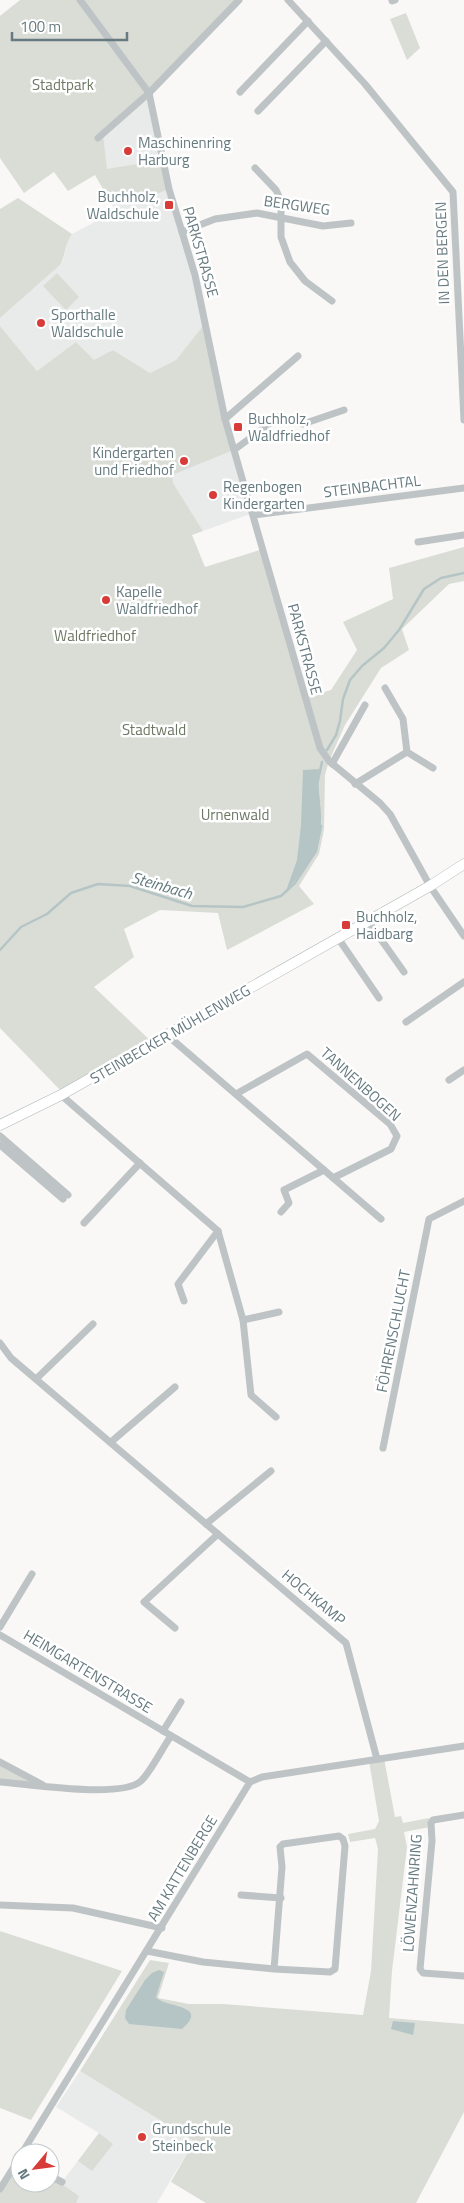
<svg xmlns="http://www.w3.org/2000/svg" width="464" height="2203" viewBox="0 0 464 2203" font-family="'Titillium Web',sans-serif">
  <rect width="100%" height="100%" fill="#f9f8f6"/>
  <g fill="#e9eaea">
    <path d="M149,93L162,160L107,170L103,133Z"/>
    <path d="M169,189L206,322L176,360L150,373L113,350L94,361L76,342L37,371L0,326V318L60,265L64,258L68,240L72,234L116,211L111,203L129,194L133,204Z"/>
    <path d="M234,450L253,513L203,531L173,483L171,475Z"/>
    <path d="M80,2071L194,2141L157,2203H55L62,2182L99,2133L56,2107Z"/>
  </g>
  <g fill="#daddd6">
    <path d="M20,0H239L103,133L107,169L162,160L169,189L133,204L128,194L111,203L95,175L68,191L54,172L24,193L0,158V16Z"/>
    <path d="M406,13L420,48L407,60L390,19Z"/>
    <path d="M18,198L72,234C65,243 66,255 60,265L0,318V209Z"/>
    <path d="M57,273L79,297L66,310L43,286Z"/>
    <path d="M206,322L234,450L172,475L173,483L203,531L192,535L205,567L263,549L304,698L331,690L357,650L343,622L393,599L389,568L464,547V581L449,584L402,629L409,650L381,668L345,725L329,761L325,775L324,830L319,854L299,886L314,904L227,950L218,913L160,910L124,929L134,957L94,987L153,1043L61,1091L0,1028V326L37,371L76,342L94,360L113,350L150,373L176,360Z"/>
    <path d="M384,1758L395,1817L401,1816L403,1823L429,1818L430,1827L404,1832L407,1847L392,1971L389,2018L464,2024V2112L416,2203H206L171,2182L194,2141L80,2071L150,1960L169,1963L158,1998L189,2004H223L363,2015L371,1971L378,1849L375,1838L350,1842L348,1834L375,1829L379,1821L369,1761Z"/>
    <path d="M0,1762L45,1786L0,1782Z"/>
    <path d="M0,1931L122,1971L31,2120L0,2108Z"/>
    <path d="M99,2133L113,2144L92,2171L78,2161Z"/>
    <path d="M20,2159V2183H50V2176L79,2196L76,2203H0V2189Z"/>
  </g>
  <g fill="#b5c5c5">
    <path d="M319,769C316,795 327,825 316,850C311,863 295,880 286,891L297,860L301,825L303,770Z"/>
    <path d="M159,1970L164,1972L156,1997C164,2008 211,2004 182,2029L129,2024L125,2018L126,2010L145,1980L152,1973Z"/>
    <path d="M393,2021L415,2023L413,2035L391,2029Z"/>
  </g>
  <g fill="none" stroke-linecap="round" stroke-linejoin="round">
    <g stroke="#b5c5c5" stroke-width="2.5">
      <path d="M327,750L336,735L340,721L343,699L350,680L362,666L384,648L399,630L424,589L441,578L464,573"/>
      <path d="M320,818L317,785L322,762"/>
      <path d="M0,950L21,927L47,914L71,893L98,884L130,886L192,906L243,907L281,896L295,883L316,851L321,826"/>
    </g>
    <g stroke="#b1b9bb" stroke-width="11">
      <path id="secondary" d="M0,1125L61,1095L430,886L464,864"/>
    </g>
    <g stroke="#bec4c6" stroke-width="7">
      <path d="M80,0L149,93L169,189L195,275L225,419L320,748L329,761L380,803L390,814L430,886L464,936"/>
      <path d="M288,0L365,84L453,192L464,420"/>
      <path d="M392,1L395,0"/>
      <path d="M240,92L308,21"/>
      <path d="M258,111L326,41"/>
      <path d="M98,138L149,93L239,0"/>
      <path d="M255,168L276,190L281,201V237L290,262L305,281L332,301"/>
      <path d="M182,232L215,219L257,213L323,226L351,223"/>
      <path d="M225,419L298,356"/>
      <path d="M234,450L280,416L303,424L344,410"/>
      <path d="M254,515L464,488"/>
      <path d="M418,542L464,535"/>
      <path d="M385,688L403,719L407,752L433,768"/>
      <path d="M332,764L365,705"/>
      <path d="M355,784L407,752"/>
      <path d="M368,921L404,972"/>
      <path d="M338,938L379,998"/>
      <path d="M406,1022L464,982"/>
      <path d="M167,1035L381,1219"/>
      <path d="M449,1080L464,1070"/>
      <path d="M236,1094L307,1054L390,1124L397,1136L391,1149L333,1178"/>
      <path d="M61,1095L218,1231L243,1320L251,1395L276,1417"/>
      <path d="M0,1136L68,1195"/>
      <path d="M0,1145L63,1199"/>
      <path d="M281,1212L289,1203L284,1190L324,1170"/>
      <path d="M84,1223L140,1163"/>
      <path d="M184,1301L178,1284L218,1231"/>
      <path d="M243,1320L279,1312"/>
      <path d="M0,1343L11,1358L346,1643L377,1759"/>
      <path d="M36,1379L93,1324"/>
      <path d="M111,1442L175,1387"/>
      <path d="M383,1448L429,1219L464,1201"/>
      <path d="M206,1524L271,1471"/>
      <path d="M0,1627L32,1574"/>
      <path d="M175,1628L144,1602L218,1534"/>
      <path d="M0,1635L250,1782"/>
      <path d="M163,1731L181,1702"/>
      <path d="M0,1762L43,1785"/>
      <path d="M0,1782C29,1784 121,1799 141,1781C150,1773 163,1747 171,1736"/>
      <path d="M464,1815L433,1820L431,1823L432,1841L420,1969L423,1973L464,1976"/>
      <path d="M241,1895L281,1898"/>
      <path d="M0,1905L73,1908L162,1928"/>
      <path d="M147,1951L203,1962L274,1969L282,1867L280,1847L283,1844L339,1836L343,1839L345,1846L335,1969L330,1972L274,1969"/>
      <path d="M22,2153L250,1782L262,1777L464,1746"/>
      <path d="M50,2176L62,2182"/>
      <path d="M0,2189L20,2157"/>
    </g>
    <use href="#secondary" stroke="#fff" stroke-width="10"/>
  </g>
  <g fill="#d73c38" stroke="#fff" stroke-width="2">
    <circle cx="128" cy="151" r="5"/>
    <rect x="164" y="200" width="10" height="10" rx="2.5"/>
    <circle cx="41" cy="323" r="5"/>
    <rect x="233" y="422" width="10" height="10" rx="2.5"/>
    <circle cx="184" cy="461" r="5"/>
    <circle cx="213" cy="495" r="5"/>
    <circle cx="106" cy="600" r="5"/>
    <rect x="341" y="920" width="10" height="10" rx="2.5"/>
    <circle cx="142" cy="2137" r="5"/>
  </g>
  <g text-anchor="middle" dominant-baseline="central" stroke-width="5" stroke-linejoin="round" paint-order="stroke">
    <g font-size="15" fill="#6c7864" stroke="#fff">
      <text x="63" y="84">Stadtpark</text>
      <text x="95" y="635">Waldfriedhof</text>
      <text x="154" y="729">Stadtwald</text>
      <text x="235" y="814">Urnenwald</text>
    </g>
    <g font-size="15" fill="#667a7f" stroke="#fff" text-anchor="start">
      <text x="138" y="142">Maschinenring<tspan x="138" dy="17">Harburg</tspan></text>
      <text x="159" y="196" text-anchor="end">Buchholz,<tspan x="159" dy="17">Waldschule</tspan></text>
      <text x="51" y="314">Sporthalle<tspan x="51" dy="17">Waldschule</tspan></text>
      <text x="248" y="418">Buchholz,<tspan x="248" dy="17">Waldfriedhof</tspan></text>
      <text x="174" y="452" text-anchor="end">Kindergarten<tspan x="174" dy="17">und Friedhof</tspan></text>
      <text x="223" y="486">Regenbogen<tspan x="223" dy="17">Kindergarten</tspan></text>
      <text x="116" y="591">Kapelle<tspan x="116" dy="17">Waldfriedhof</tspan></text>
      <text x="356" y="916">Buchholz,<tspan x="356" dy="17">Haidbarg</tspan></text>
      <text x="152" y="2128">Grundschule<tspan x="152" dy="17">Steinbeck</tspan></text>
    </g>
    <g font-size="15" fill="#667a7f" stroke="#fff">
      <text transform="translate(297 205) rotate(8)">BERGWEG</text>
      <text transform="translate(201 252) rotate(74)">PARKSTRASSE</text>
      <text transform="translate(442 253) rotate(-92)">IN DEN BERGEN</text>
      <text transform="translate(372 486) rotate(-7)">STEINBACHTAL</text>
      <text transform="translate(305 649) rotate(75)">PARKSTRASSE</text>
      <text transform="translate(170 1034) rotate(-30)">STEINBECKER MÜHLENWEG</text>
      <text transform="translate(361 1084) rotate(42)">TANNENBOGEN</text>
      <text transform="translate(393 1331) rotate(-79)">FÖHRENSCHLUCHT</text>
      <text transform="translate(314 1597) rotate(40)">HOCHKAMP</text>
      <text transform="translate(88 1671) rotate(31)">HEIMGARTENSTRASSE</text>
      <text transform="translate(182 1868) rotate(-59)">AM KATTENBERGE</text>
      <text transform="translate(412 1893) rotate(-86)">LÖWENZAHNRING</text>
    </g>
    <g font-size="16" font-style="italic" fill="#607879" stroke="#fff">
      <text transform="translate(162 885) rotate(16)">Steinbach</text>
    </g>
  </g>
  <g transform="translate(35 2168) rotate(241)"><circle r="24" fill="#ffffff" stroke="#c2cacc"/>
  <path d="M0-4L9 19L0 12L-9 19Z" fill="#d73c38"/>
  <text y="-8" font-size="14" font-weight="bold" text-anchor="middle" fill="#667a7f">N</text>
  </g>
  <path d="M12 32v8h115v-8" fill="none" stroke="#667a7f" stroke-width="2.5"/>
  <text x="20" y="32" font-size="15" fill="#667a7f" stroke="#ffffff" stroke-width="4" paint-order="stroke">100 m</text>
</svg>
